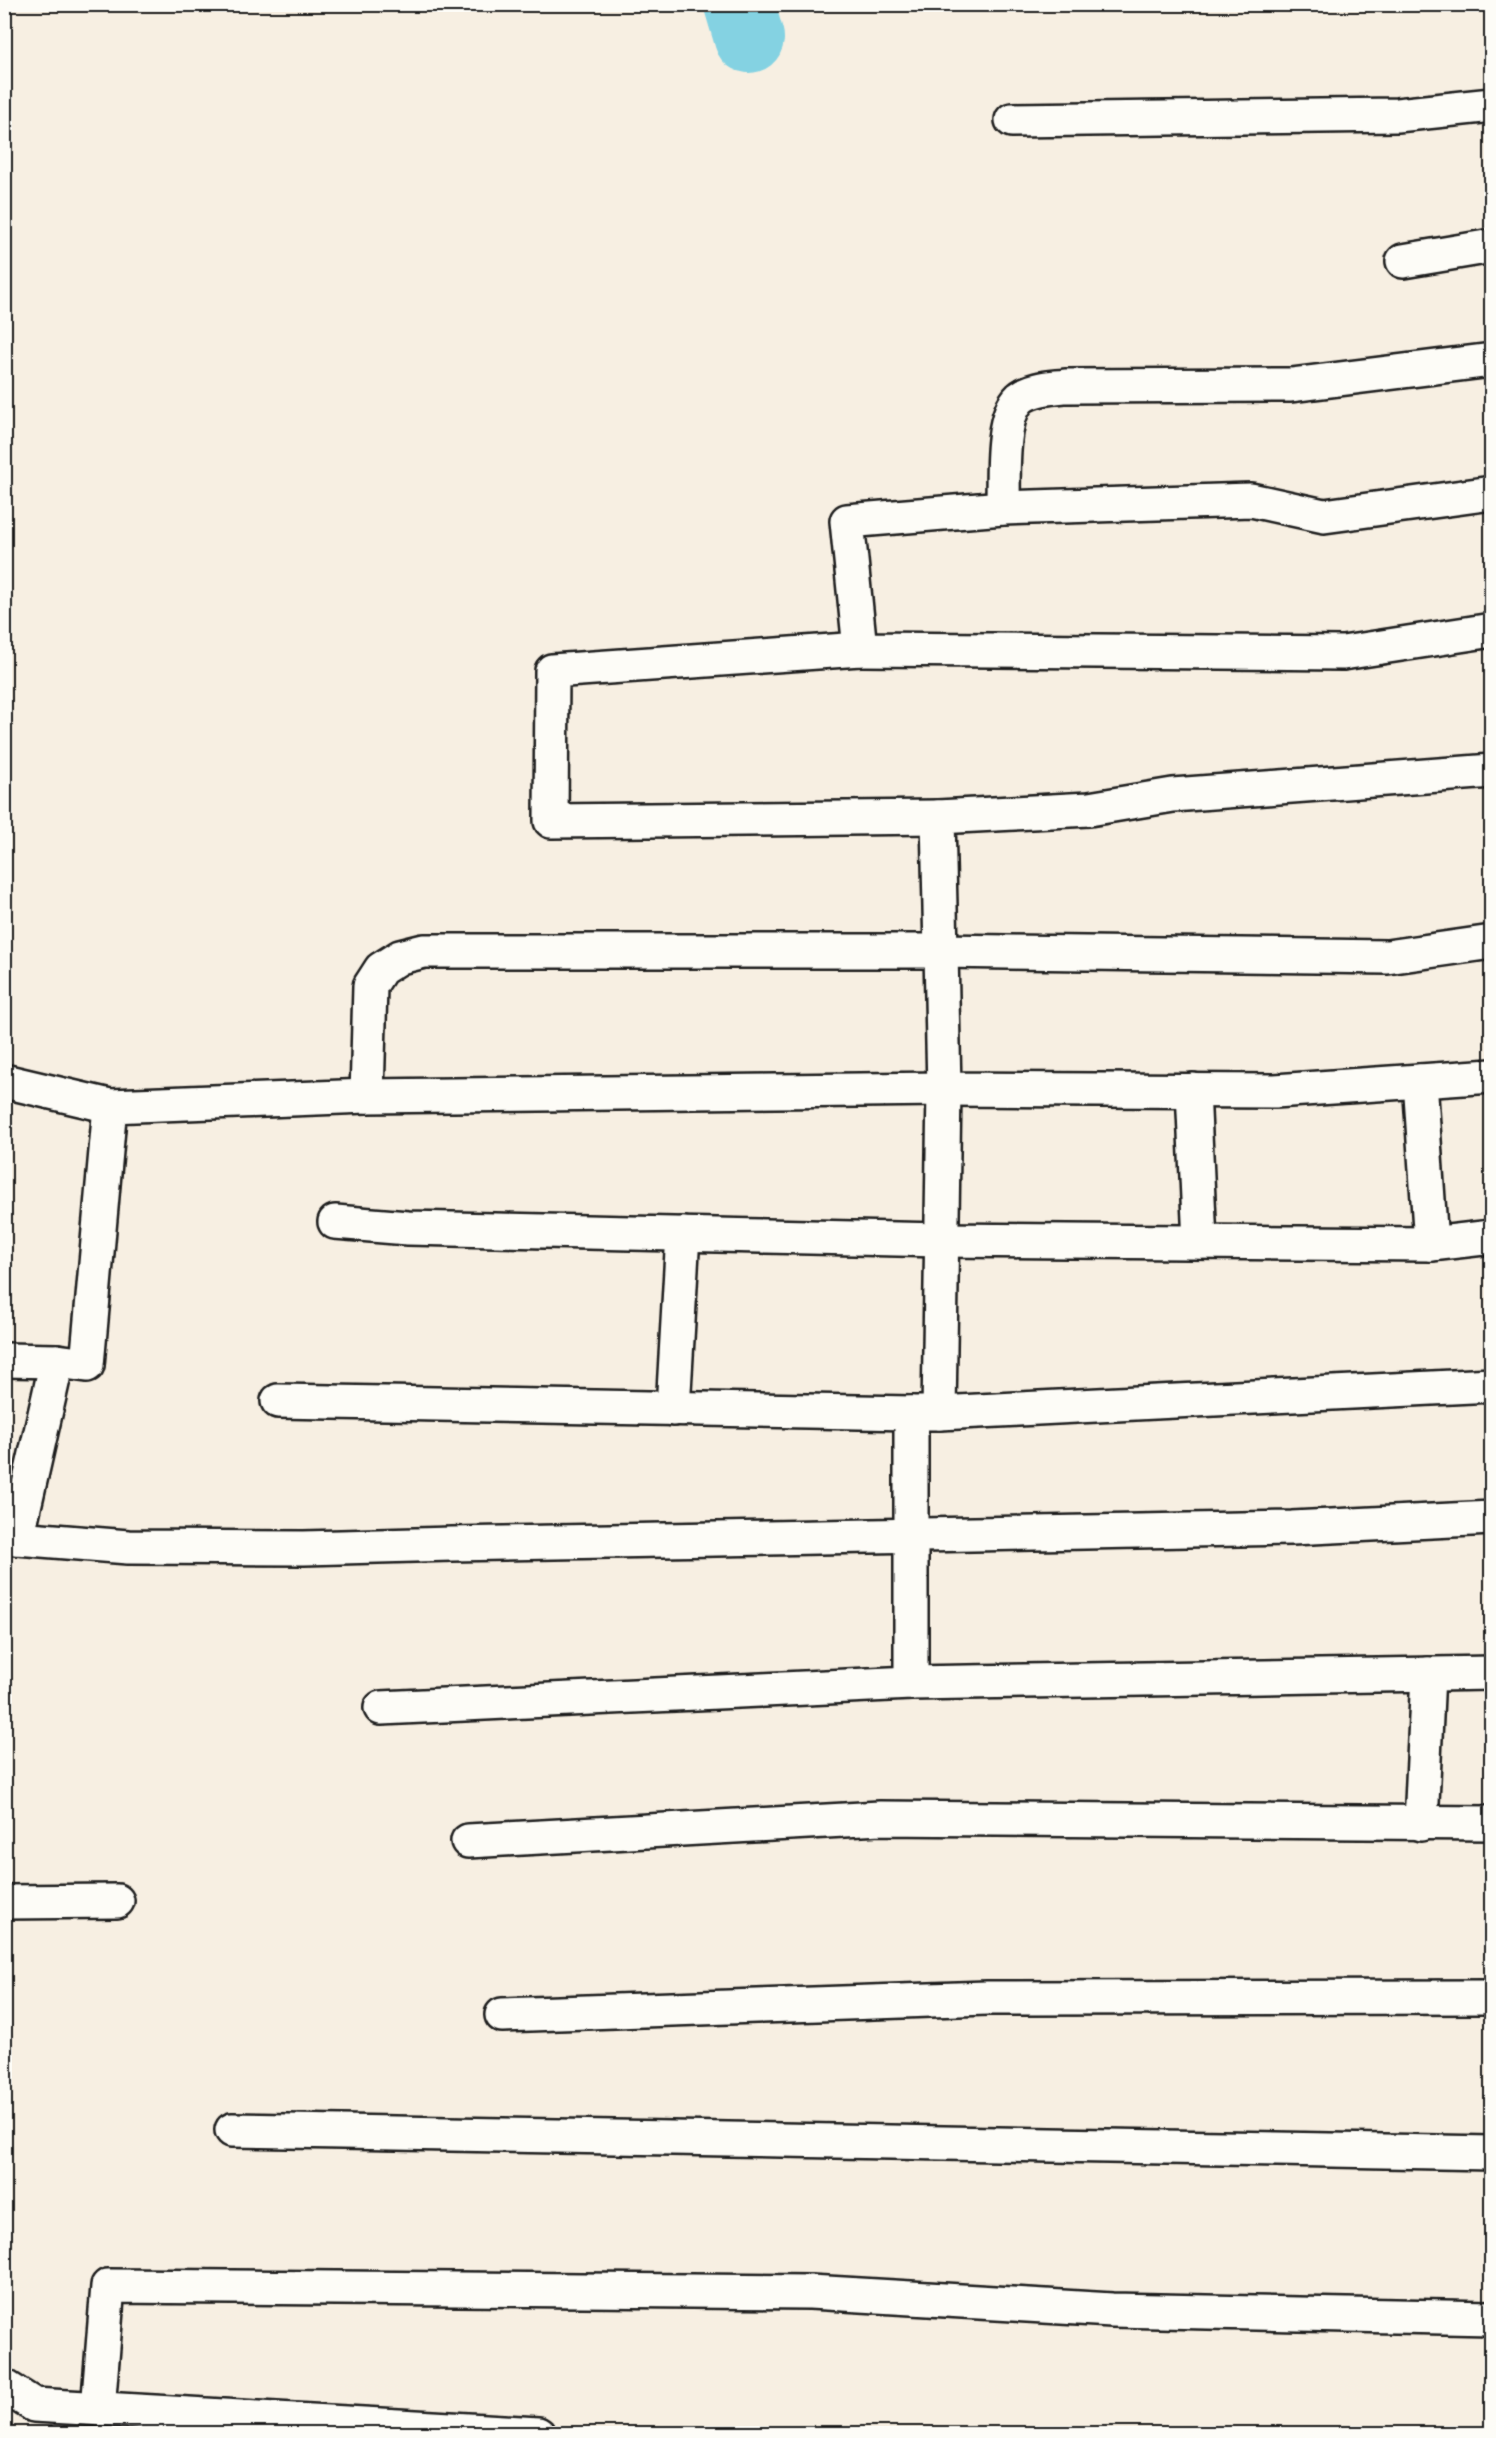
<svg xmlns="http://www.w3.org/2000/svg" width="1496" height="2438" viewBox="0 0 1496 2438" font-family="'Patrick Hand',sans-serif">
  <rect width="100%" height="100%" fill="#f7efe2"/>
  <filter id="ink" filterUnits="userSpaceOnUse"><feTurbulence type="fractalNoise" baseFrequency=".0167" numOctaves="2"/><feDisplacementMap in="SourceGraphic" scale="12" xChannelSelector="R" yChannelSelector="G"/><feConvolveMatrix kernelMatrix="1 2 1 2 8 2 1 2 1" color-interpolation-filters="sRGB"/></filter>
  <g filter="url(#ink)">
    <g fill="none" stroke-linecap="round" stroke-linejoin="round">
      <path stroke="#84d2e2" stroke-width="70" d="M739,4L749,38"/>
      <g stroke="#1c1c1c" stroke-width="38">
        <g id="minor">
          <path d="M1012,120L1397,115L1492,105"/>
          <path d="M1403,261L1492,246"/>
          <path d="M1492,493L1324,516L1251,500L1003,508L847,521L860,649L1343,653L1492,630"/>
          <path d="M1003,508C1004,480 999,418 1020,398C1032,388 1050,388 1065,386L1291,385L1492,360"/>
          <path d="M860,649L552,671L551,821L938,817"/>
          <path d="M1492,771L1173,795L1089,809L938,817L944,1089L1275,1091L1492,1076"/>
          <path d="M4,1081L110,1106"/>
          <path d="M1420,1081L1431,1244"/>
          <path d="M1193,1090L1200,1242"/>
          <path d="M367,1096L370,986L381,969L400,957L424,951H941L1387,957L1492,942"/>
          <path d="M335,1222L408,1228L941,1240L1431,1244L1492,1237"/>
          <path d="M4,1360L57,1361"/>
          <path d="M278,1401L911,1413"/>
          <path d="M673,1409L683,1234"/>
          <path d="M939,1413L1492,1385"/>
          <path d="M4,1537L17,1538L57,1361L87,1365L110,1106L367,1096L944,1089L939,1413H911V1683"/>
          <path d="M17,1538L128,1547L304,1548L452,1544L1292,1528L1492,1518"/>
          <path d="M381,1708L911,1683L1492,1673"/>
          <path d="M1421,1824L1428,1674"/>
          <path d="M468,1841L880,1818L1492,1823"/>
          <path d="M4,1902L117,1901"/>
          <path d="M502,2015L987,1998L1492,1997"/>
          <path d="M232,2130L1492,2153"/>
          <path d="M4,2386L34,2405L538,2434"/>
          <path d="M98,2409L108,2286L810,2292L1112,2310L1492,2318"/>
        </g>
      </g>
      <use href="#minor" stroke="#fdfcf7" stroke-width="33"/>
    </g>
  </g>
  <rect width="1496" height="2438" fill="none" stroke="#fdfcf7" stroke-width="24"/>
  <rect x="12" y="12" width="1472" height="2414" fill="none" stroke="#1c1c1c" stroke-width="2" filter="url(#ink)"/>
</svg>
